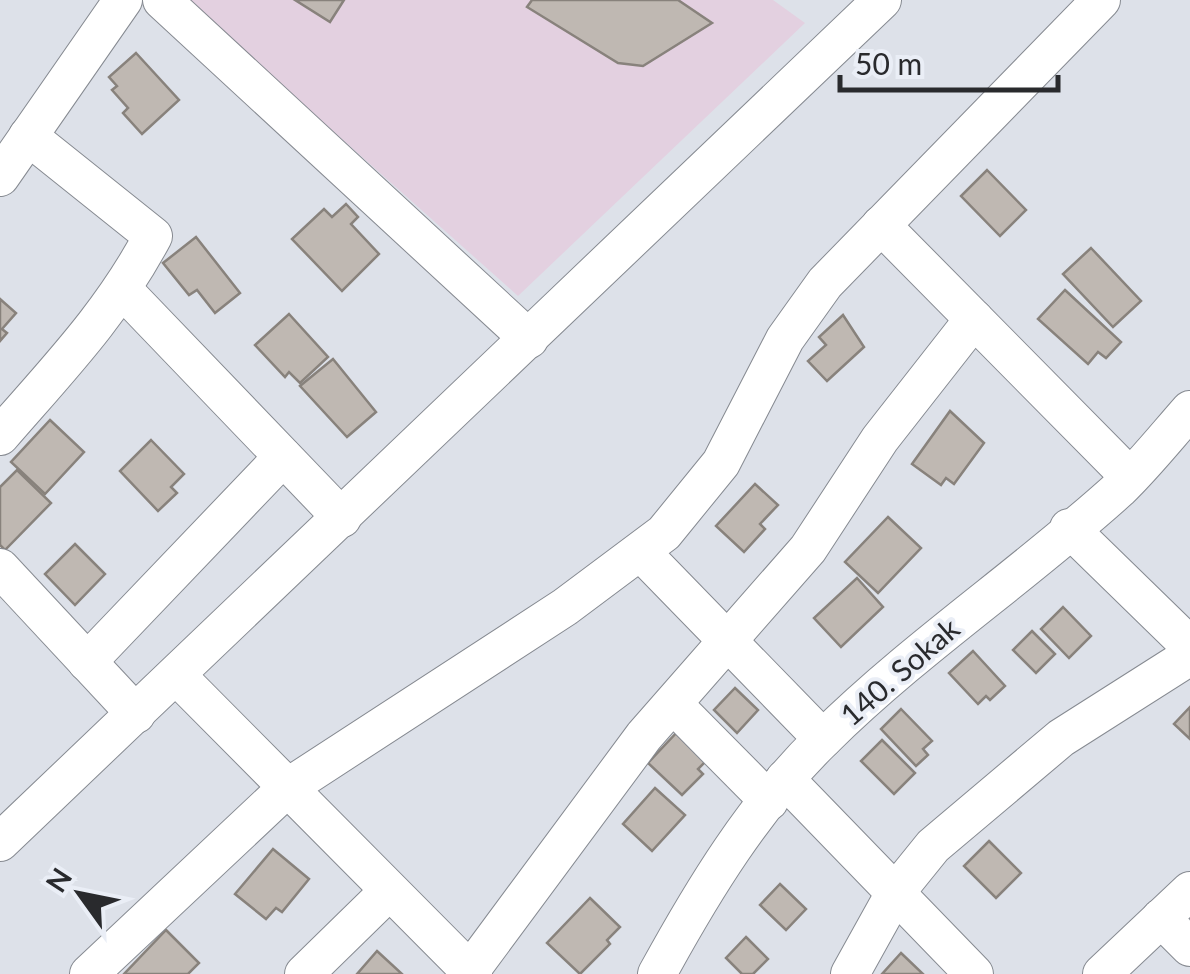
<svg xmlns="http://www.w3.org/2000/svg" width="1190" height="974" viewBox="0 0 1190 974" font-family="Lato,sans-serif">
  <rect width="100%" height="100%" fill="#dde1e9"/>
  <path fill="#e3d0e0" d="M186,0H773L805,23L518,296Z"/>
  <g fill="#bfb8b2" stroke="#88827c" stroke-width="2.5">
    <path d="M295,0H344L330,22Z"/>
    <path d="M532,0H678L712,23L643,66L618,63L527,7Z"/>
    <path d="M136,53L179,100L142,134L123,113L128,108L112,90L117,86L109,77Z"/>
    <path d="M987,170L1026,210L1000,236L961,196Z"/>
    <path d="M346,204L358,217L351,224L379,254L342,291L292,239L324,209L332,217Z"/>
    <path d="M196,237L240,293L215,313L197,290L189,295L163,263Z"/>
    <path d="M1091,248L1141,301L1113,327L1063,274Z"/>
    <path d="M1065,290L1121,342L1106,358L1098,352L1088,364L1038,319Z"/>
    <path d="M0,299L16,313L2,329L7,333L0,341Z"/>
    <path d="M289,314L328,357L300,383L289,372L285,377L255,345Z"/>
    <path d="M843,315L864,347L827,381L808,361L826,345L819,337Z"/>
    <path d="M333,359L376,412L347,437L300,386Z"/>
    <path d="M950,411L984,443L954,484L946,478L941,485L912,464Z"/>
    <path d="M50,420L84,452L45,494L11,462Z"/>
    <path d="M151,440L184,474L171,487L177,493L158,511L120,471Z"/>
    <path d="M17,470L51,503L5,550L0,545V487Z"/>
    <path d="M755,484L778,505L760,524L765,529L744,552L716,526Z"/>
    <path d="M888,517L921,548L878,593L845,562Z"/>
    <path d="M75,544L105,574L75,605L45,574Z"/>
    <path d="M857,578L883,607L841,647L814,618Z"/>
    <path d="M1063,607L1091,636L1069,658L1041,629Z"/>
    <path d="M1032,631L1055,654L1036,673L1013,650Z"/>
    <path d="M973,651L1005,686L990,700L986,696L978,704L949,673Z"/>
    <path d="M735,688L758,710L737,733L714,710Z"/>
    <path d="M1190,707V739L1174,724Z"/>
    <path d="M901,709L932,741L923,749L928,755L916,766L881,729Z"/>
    <path d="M680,729L710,757L698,769L703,774L682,795L648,763Z"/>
    <path d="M882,740L915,773L894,794L861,761Z"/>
    <path d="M655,788L685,815L652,851L623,824Z"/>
    <path d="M989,841L1021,873L996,898L964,866Z"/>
    <path d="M273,849L309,879L282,912L276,908L266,919L235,894Z"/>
    <path d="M780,884L806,909L786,930L760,905Z"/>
    <path d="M590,898L620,927L607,940L610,944L580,974L547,943Z"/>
    <path d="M166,930L199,963L188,974H124Z"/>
    <path d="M746,937L768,959L753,974H742L726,958Z"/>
    <path d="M377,951L402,974H357Z"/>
    <path d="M901,953L923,974H882Z"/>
  </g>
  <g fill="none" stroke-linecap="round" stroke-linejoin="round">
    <g stroke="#868a91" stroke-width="40">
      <g id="minor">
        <path d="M162,0L529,339"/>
        <path d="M0,177L123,0"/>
        <path d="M881,225L1130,477"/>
        <path d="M124,291L342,518"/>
        <path d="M0,436C58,369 111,315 153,236L28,136"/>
        <path d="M1069,528L1190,646"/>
        <path d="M642,553L823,739"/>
        <path d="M0,568L136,714"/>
        <path d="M87,662L283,457"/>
        <path d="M176,675L473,974"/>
        <path d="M673,704L769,801"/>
        <path d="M785,779L974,974"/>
        <path d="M0,842L882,0"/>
        <path d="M1161,918L1190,947"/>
        <path d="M470,971L644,736L808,549L880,439L974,319"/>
        <path d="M89,974L287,788L565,607L664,533L721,463L785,339L825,283L1101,0"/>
        <path d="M304,974L389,891"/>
        <path d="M657,974C703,890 754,806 823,739C915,648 1023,576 1119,489C1144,465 1167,436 1190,410"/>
        <path d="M850,974L895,893L933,846L1061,738L1190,656"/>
        <path d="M1102,974L1190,891"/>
      </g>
    </g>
    <use href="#minor" stroke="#fff" stroke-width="38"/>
  </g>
  <g text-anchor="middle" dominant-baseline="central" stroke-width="8" stroke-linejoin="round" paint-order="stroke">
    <g font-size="30" fill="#292a2d" stroke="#eaeef6">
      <text transform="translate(899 671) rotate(-41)">140. Sokak</text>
    </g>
  </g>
  <g transform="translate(80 894) rotate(303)" stroke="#eaeef6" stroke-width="8" paint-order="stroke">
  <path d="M0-8L18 38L0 25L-18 38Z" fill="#292a2d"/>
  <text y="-15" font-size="28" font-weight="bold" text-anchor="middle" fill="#292a2d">N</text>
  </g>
  <path d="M840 75v15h218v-15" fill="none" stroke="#292a2d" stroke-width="5"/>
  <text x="855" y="75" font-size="30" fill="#292a2d" stroke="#eaeef6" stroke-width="8" paint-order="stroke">50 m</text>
</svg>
